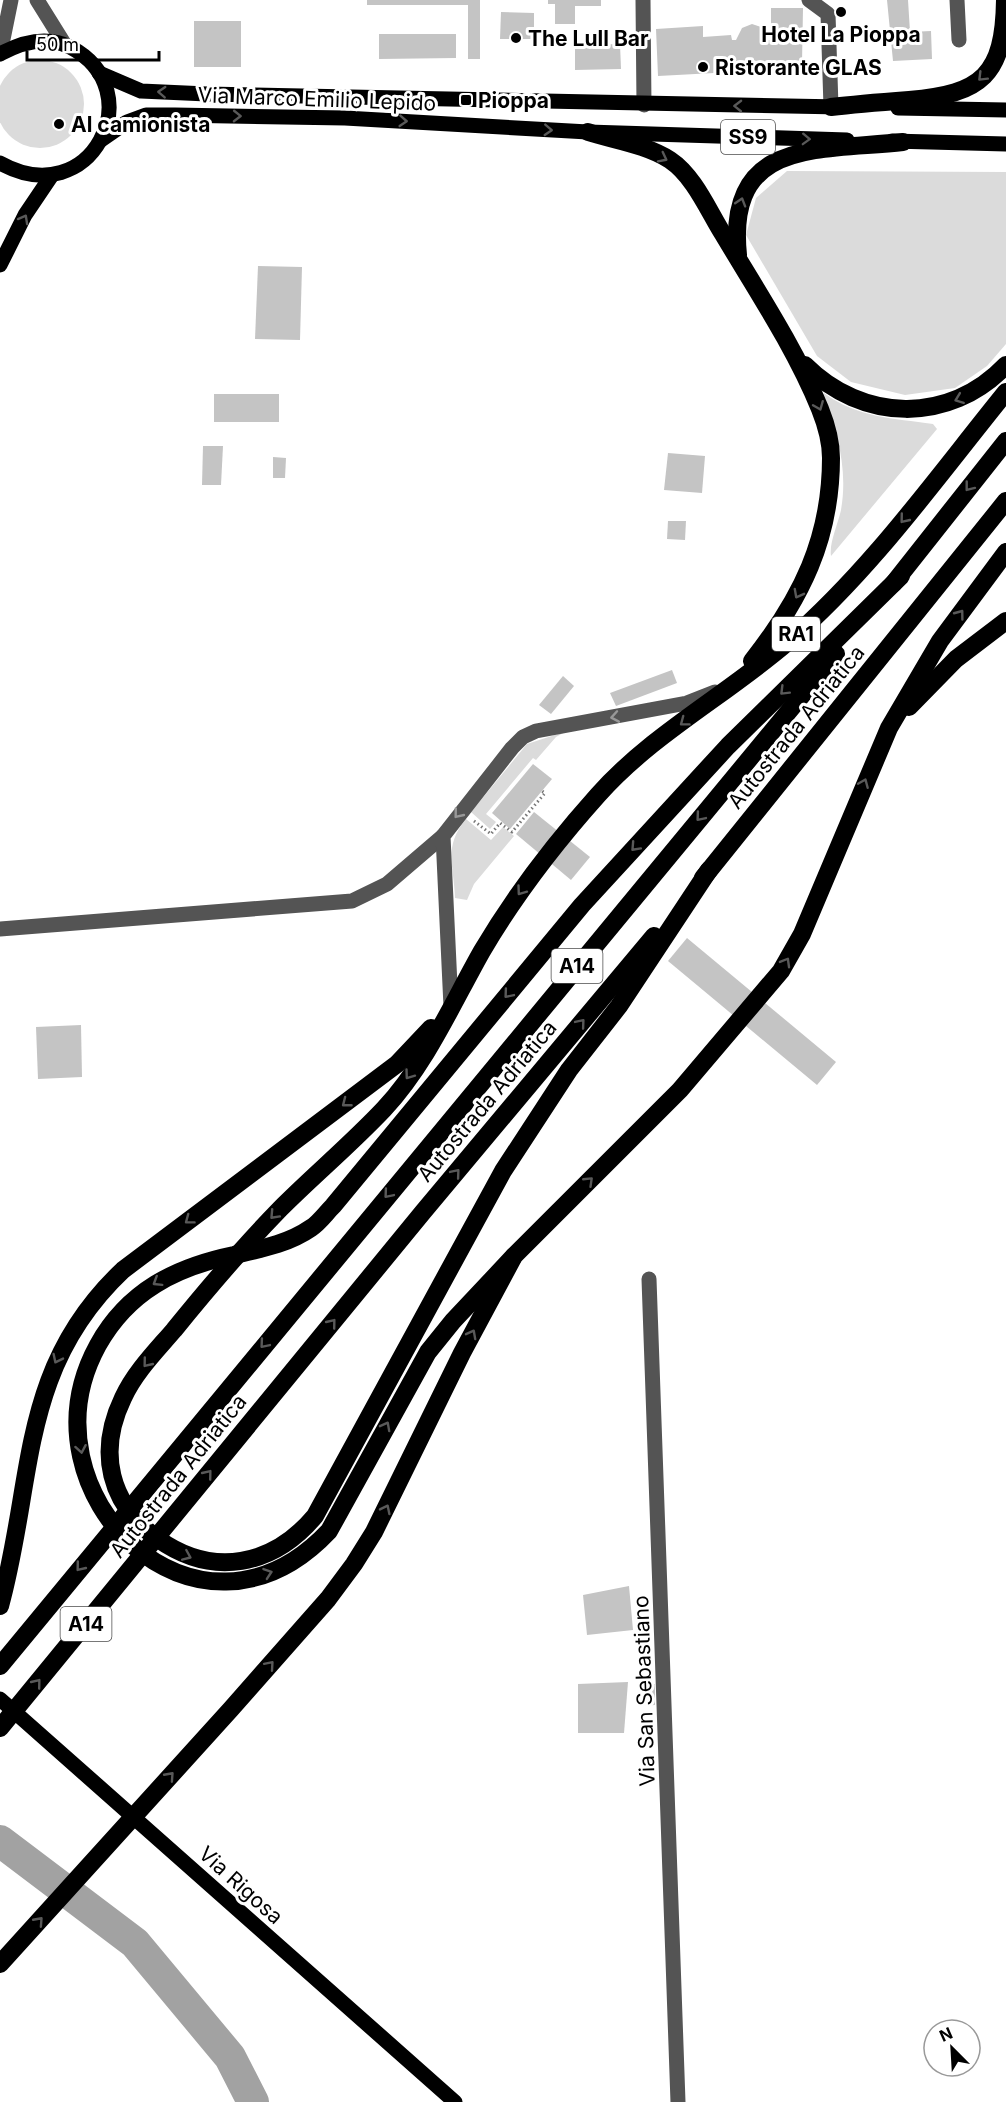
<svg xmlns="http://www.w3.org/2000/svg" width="1006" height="2102" viewBox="0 0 1006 2102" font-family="Inter,sans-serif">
  <rect width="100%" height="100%" fill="#fff"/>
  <g fill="#dbdbdb">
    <circle cx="40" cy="104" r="44"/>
    <path d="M787,171L1006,172V344L987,366L955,388L905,395L851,382L817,356L746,235L756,198Z"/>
    <path d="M824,393C858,418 893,418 933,424L937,429L831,556C829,543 838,524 841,510C848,470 838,431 822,395Z"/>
    <path d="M567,731L556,737L536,760L533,758L486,814L496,822L490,829L471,812L527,744Z"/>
    <path d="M466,819L491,840L503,827L514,836L474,884L467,900L455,898C454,865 443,847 466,819Z"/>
  </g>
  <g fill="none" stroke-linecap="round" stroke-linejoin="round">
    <path stroke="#a2a2a2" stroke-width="32" d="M0,1841L135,1943L230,2057L253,2102"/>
  </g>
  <g fill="#c4c4c4">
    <path d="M367,0H480V59H468V5H367Z"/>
    <path d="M548,0H601V6H575V24H555V4H548Z"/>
    <path d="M887,0H908L910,32L931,31L932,59L893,61Z"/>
    <path d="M771,8H803L802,63H733V72L658,76L656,29L703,26V37L731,35L732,40H736L742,28L752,24L761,27L766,40H771Z"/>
    <path d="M501,12L534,13V39H500Z"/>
    <rect x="194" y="21" width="47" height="46"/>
    <path d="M379,34H456V58L379,59Z"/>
    <path d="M620,44L621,69L575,70V45Z"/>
    <path d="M258,266L302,267L300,340L255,339Z"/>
    <rect x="214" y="394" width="65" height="28"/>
    <path d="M203,446H223L221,485H202Z"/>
    <path d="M668,453L705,456L702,493L664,490Z"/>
    <path d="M273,457L286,458L285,478H273Z"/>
    <path d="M668,521H686L685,540L667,539Z"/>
    <path d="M672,670L677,683L616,706L610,693Z"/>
    <path d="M563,676L574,686L551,714L539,705Z"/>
    <path d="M533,764L552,779L510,829L492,813Z"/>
    <path d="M534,812L590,857L571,880L516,834Z"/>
    <path d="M687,938L836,1062L817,1085L668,961Z"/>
    <path d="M81,1025L82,1077L38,1079L36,1027Z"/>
    <path d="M629,1586L633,1630L587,1635L583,1595Z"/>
    <path d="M628,1682L624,1733H578V1684Z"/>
    <path d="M642,1684H655V1705L641,1706Z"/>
  </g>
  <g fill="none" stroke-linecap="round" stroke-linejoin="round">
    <path stroke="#767676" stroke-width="3" stroke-dasharray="1.5 3" stroke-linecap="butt" d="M474,821L491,834L500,823L512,832L545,793L542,791"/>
    <g stroke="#545454" stroke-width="15">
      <path d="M37,0L65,45"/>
      <path d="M643,0L644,105"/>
      <path d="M809,0L828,14L831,107"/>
      <path d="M957,0L959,40"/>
      <path d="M0,54L11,0"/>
      <path d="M0,929L352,901L387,884L443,836"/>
      <path d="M451,1007L443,836L512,748L523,737L536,731L687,703L715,692"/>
      <path d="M649,1279L678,2102"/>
    </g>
    <g stroke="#000" stroke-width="15">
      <path d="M0,54C22,42 46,35 70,47C153,90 91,214 0,163"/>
      <path d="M99,73L141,91L207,94L841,107"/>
      <path d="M898,108L1006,110"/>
      <path d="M101,140L127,122L146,115H175L345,118L588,132L847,140"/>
      <path d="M892,141L1006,144"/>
      <path d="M0,265L25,215L52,175"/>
      <path d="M0,1699L455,2102"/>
    </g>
    <g stroke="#000" stroke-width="18">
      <path d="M831,107C857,104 883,102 909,100C982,94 1004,75 1005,0"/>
      <path d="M588,132C614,140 647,145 670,160C694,176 708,210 723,234C757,291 795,348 820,409C826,424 831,442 831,458C831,539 801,599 752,661"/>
      <path d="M738,255C726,138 818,151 903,142"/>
      <path d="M805,365C862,422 949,425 1006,365"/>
      <path d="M893,584L1006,441"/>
      <path d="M909,707L956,659L1006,621"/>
      <path d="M709,870L619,1006L569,1070L503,1171L315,1516C273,1566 213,1578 158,1539C109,1504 97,1452 123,1398C135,1372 156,1351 174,1330C208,1288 243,1247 280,1209C314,1175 351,1144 384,1109C426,1064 452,1004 482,951C515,895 555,843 598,795C652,734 728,694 789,641C872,569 937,477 1006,392"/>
      <path d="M703,878L1006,501"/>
      <path d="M514,1256L453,1321L428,1352L329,1531C198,1670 16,1494 98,1345C128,1291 176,1267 234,1255C260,1249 288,1244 311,1228C319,1223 326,1213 333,1206L582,905L728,746L901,576"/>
      <path d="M0,1606C35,1479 18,1369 123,1270L397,1064L431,1028"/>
      <path d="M0,1666L836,654"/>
      <path d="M0,1728L423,1212L654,936"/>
      <path d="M0,1964L231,1709L328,1599L354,1564L374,1532L462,1353L514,1256L680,1090L781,971L802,934L889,728L940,641L1006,552"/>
    </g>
  </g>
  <defs><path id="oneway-chevron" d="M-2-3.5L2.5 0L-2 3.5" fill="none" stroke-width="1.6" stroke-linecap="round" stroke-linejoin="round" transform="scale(1.5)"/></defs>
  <g stroke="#595959">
    <use href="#oneway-chevron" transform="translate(982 77) rotate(135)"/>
    <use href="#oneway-chevron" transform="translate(162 92) rotate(-177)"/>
    <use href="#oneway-chevron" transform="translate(738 106) rotate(-179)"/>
    <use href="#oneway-chevron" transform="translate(237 116) rotate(1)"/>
    <use href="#oneway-chevron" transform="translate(403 121) rotate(4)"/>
    <use href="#oneway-chevron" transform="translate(548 130) rotate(3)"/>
    <use href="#oneway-chevron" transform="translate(806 139) rotate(2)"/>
    <use href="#oneway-chevron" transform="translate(663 158) rotate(27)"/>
    <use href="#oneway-chevron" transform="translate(741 202) rotate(-73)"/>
    <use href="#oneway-chevron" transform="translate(24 219) rotate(-61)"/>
    <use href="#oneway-chevron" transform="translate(959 399) rotate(159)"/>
    <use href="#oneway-chevron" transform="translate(819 406) rotate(68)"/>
    <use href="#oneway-chevron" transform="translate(969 487) rotate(128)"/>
    <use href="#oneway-chevron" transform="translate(904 519) rotate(129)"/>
    <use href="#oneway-chevron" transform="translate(798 594) rotate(118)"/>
    <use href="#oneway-chevron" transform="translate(960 614) rotate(-53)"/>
    <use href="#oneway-chevron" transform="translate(784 691) rotate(135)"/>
    <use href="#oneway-chevron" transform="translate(684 722) rotate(143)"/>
    <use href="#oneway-chevron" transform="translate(864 783) rotate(-67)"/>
    <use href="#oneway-chevron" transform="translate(700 817) rotate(130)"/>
    <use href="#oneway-chevron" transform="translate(635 847) rotate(133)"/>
    <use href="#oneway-chevron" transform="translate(521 891) rotate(126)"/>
    <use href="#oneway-chevron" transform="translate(786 962) rotate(-60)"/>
    <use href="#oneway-chevron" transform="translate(508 994) rotate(130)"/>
    <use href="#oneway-chevron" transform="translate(581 1023) rotate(-50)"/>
    <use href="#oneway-chevron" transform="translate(409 1075) rotate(126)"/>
    <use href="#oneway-chevron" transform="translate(346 1103) rotate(142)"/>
    <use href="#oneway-chevron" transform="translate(456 1173) rotate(-50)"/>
    <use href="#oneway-chevron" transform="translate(589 1181) rotate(-44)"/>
    <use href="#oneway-chevron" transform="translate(388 1194) rotate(130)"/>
    <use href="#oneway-chevron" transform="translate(274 1215) rotate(133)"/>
    <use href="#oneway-chevron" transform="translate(189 1220) rotate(143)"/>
    <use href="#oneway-chevron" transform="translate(157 1282) rotate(148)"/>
    <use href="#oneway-chevron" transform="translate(332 1323) rotate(-51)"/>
    <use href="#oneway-chevron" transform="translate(472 1334) rotate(-62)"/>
    <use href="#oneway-chevron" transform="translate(264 1344) rotate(130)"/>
    <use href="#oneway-chevron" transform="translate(57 1359) rotate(116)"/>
    <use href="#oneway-chevron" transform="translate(147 1363) rotate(129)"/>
    <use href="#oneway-chevron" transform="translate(386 1426) rotate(-62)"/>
    <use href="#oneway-chevron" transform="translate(81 1449) rotate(80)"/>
    <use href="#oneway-chevron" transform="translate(208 1474) rotate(-51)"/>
    <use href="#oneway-chevron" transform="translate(386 1509) rotate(-64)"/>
    <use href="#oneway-chevron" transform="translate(187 1556) rotate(23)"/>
    <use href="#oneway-chevron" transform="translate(80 1567) rotate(129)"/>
    <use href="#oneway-chevron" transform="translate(268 1573) rotate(-19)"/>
    <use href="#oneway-chevron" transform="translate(270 1665) rotate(-49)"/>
    <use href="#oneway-chevron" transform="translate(37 1683) rotate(-51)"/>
    <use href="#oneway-chevron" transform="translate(170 1776) rotate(-48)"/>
    <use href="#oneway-chevron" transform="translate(39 1921) rotate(-48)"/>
  </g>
  <g stroke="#989898">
    <use href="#oneway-chevron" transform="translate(615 717) rotate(170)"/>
    <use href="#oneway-chevron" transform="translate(458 814) rotate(129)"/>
  </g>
  <g fill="#000" stroke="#fff" stroke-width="2">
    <circle cx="841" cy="12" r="6"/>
    <circle cx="516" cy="38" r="6"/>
    <circle cx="703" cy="67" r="6"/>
    <rect x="460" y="94" width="12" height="12" rx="3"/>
    <circle cx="59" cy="124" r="6"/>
  </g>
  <g text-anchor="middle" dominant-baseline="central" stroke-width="6" stroke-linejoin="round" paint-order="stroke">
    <g fill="#fff" stroke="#4c4c4c" stroke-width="1.5">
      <rect x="721" y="120" width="54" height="34" rx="4.5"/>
      <rect x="772" y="617" width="48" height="34" rx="4.5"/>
      <rect x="551.5" y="949" width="51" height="34" rx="4.5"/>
      <rect x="60.5" y="1607" width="51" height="34" rx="4.5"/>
    </g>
    <g font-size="20" font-weight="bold" fill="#000">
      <text x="748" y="137">SS9</text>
      <text x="796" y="634">RA1</text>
      <text x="577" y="966">A14</text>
      <text x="86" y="1624">A14</text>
    </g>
    <g font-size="21" font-weight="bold" fill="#000" stroke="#fff" text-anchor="start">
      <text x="841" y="34" text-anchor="middle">Hotel La Pioppa</text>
      <text x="528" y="38">The Lull Bar</text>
      <text x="715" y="67">Ristorante GLAS</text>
      <text x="478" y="100">Pioppa</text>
      <text x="71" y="124">Al camionista</text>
    </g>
    <g font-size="21" fill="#000" stroke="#fff">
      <text transform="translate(317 99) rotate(2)">Via Marco Emilio Lepido</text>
      <text transform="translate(796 727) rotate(-51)">Autostrada Adriatica</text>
      <text transform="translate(487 1101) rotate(-50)">Autostrada Adriatica</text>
      <text transform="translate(178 1476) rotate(-51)">Autostrada Adriatica</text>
      <text transform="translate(644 1691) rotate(-92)">Via San Sebastiano</text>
      <text transform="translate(241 1885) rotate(42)">Via Rigosa</text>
    </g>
  </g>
  <g transform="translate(952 2048) rotate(336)"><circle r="28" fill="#ffffff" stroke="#999999" stroke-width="1.5"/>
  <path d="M0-4.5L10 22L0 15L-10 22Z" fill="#000000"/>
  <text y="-9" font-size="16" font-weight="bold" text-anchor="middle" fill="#000000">N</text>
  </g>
  <path d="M27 51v9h132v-9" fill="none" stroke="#000000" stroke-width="3"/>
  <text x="36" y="51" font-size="18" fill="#000000" stroke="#ffffff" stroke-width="4.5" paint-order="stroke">50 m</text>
</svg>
